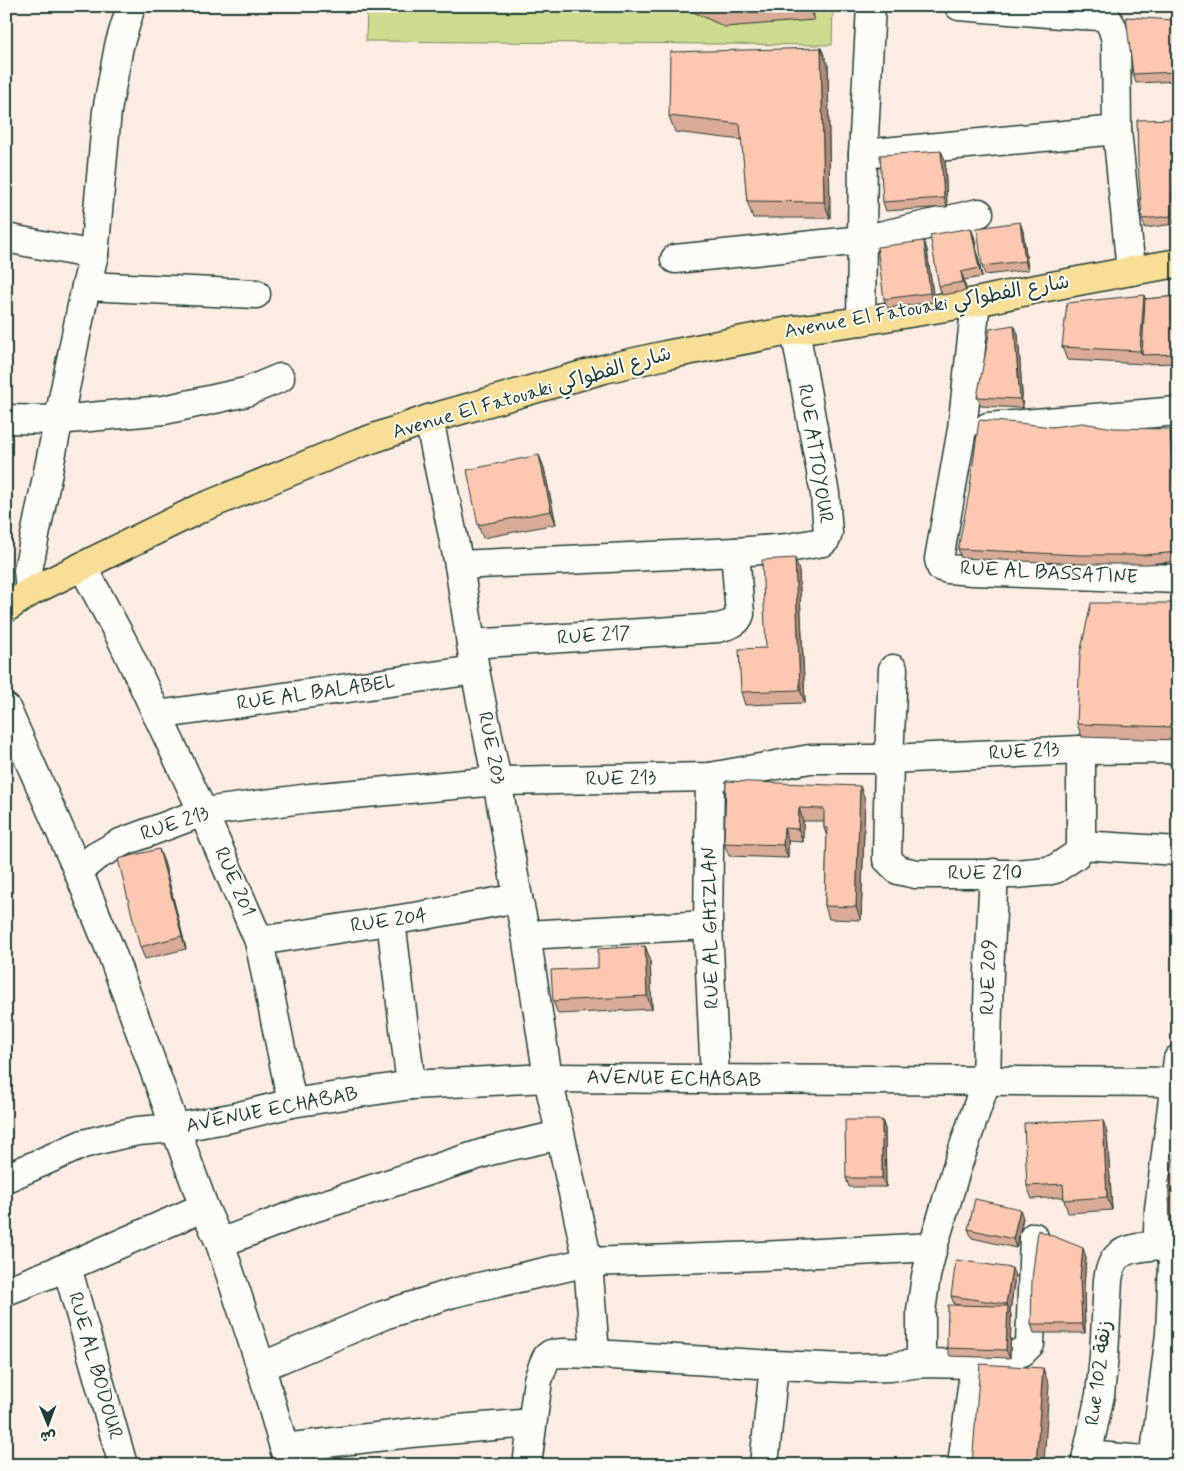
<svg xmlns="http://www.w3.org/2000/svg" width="1184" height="1471" viewBox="0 0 1184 1471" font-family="Mynerve,'Playpen Sans Arabic',sans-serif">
  <rect width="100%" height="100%" fill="#fdece2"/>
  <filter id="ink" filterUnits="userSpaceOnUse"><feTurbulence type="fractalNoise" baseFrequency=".02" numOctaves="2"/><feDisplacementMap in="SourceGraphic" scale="10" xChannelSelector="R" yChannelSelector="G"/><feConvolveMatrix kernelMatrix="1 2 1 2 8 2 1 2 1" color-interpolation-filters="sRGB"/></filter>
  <g filter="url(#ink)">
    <path fill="#cedc90" stroke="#768c62" d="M367,6H833L832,45L366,41Z"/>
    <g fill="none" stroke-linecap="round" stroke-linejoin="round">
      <g stroke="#1f3d34" stroke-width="31">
        <g id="minor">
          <path d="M959,6L1061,14L1101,16L1108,20L1112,27L1116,40L1117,130L1131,271"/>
          <path d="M863,154L1117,130"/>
          <path d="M6,238L94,255"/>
          <path d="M675,259L862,240L979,213"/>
          <path d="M86,286L256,294"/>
          <path d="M976,302L962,429L939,559L941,567L948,569L973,571L1178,579"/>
          <path d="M861,321L863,154L871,6"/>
          <path d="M6,419L58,420L164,410L246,392L280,378"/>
          <path d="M429,419L459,565L475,670L497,781L518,898L526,935L548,1078L588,1262L595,1354"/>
          <path d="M988,427L1178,411"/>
          <path d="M459,565L735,552L788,548L823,542L826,539L828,533L825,494L795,330"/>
          <path d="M83,567L122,640L203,812L259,941L292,1103"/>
          <path d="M30,592L28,570L86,286L94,255L107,111L119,46L131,6"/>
          <path d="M471,644L718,628C728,625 737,624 740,614L735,552"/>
          <path d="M893,669L889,759L887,859L898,870L916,874H1016L1047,871L1055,869L1076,855L1081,845L1178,851"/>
          <path d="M6,708L78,871L112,954L204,1207L220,1243L261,1367L289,1465"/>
          <path d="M157,715L475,670"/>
          <path d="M1081,750V845"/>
          <path d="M710,777L708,925L715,1079"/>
          <path d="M78,871L95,857L120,843L203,812L310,798L497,781L710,777L810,759H889L1081,750L1178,749"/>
          <path d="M391,921L411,1085"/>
          <path d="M526,935L708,925"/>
          <path d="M259,941L420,916L518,898"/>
          <path d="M6,1178L83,1144L119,1135L138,1131L175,1128L231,1118L292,1103L411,1085L548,1078L1178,1082"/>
          <path d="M220,1243L307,1210L493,1150L560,1135"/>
          <path d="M67,1267L123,1465"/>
          <path d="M6,1291L67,1267L204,1207"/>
          <path d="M921,1363V1311L926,1276L933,1247L956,1170L986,1081L989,971L994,873"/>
          <path d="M261,1367L384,1315L453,1293L588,1262L761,1256L933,1247"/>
          <path d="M284,1448L410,1433L532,1423"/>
          <path d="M1087,1455L1154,1461L1176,1465"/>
          <path d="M1154,1461L1170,1334L1173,1263L1171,1252L1160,1245L1158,1231L1159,1209L1178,1059"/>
          <path d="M527,1465L538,1380L544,1363L547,1357L551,1354L564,1353L595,1354L774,1365L848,1368L890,1367L921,1363L975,1364L1014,1355L1022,1352L1030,1344L1034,1237"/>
          <path d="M764,1465L774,1365"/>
          <path d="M962,1465L975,1364"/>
          <path d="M1085,1465L1100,1395L1104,1356L1108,1280C1109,1273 1111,1263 1117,1257C1125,1248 1149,1246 1160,1245"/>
        </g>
      </g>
      <g stroke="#1f3d34" stroke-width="31">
        <path id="major" d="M6,608L30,592L201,508L360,443L429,419L604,369L666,355L795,330L861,321L976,302L1031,290L1131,271L1178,263"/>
      </g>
      <use href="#minor" stroke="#fdfcf7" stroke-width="28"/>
      <use href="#major" stroke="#f9df96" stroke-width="28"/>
    </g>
    <g fill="#daab97" stroke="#1f3d34">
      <path d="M681,6H813L814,20L725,27Z"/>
      <path d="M1177,29L1178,81L1136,83L1133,74Z"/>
      <path d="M821,48L828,65L830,218H753L747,201L742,140L675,132L669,116Z"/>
      <path d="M941,151L945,160L947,207L886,211L883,202Z"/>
      <path d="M1177,172L1174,224L1145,228L1142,219Z"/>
      <path d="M1023,231L1028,270L985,275L982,266Z"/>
      <path d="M974,236L982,277L964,280L966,291L942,295L939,286Z"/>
      <path d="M924,241L927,250L934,302L887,308L884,299Z"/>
      <path d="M1144,295L1145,299L1178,296V363L1145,364L1067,360L1062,347Z"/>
      <path d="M1014,325L1018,334L1023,408L981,406L977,397Z"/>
      <path d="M1052,427L1174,438L1176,501H1178V561L1148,564H1081L961,558L958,549Z"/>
      <path d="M539,455L544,468L556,524L483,538L478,525Z"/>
      <path d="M799,571L805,703L745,705L741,692L766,648Z"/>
      <path d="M1178,603V740L1082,737L1077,724Z"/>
      <path d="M726,781L865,799L861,920L829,919L825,906L827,837L824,828V821H803V842L788,841V858L729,856L724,843Z"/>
      <path d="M164,862L186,949L145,959L140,947Z"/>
      <path d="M645,946L650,959L652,1009L558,1014L553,1001L598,968Z"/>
      <path d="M882,1120L885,1129L886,1187H849L846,1178Z"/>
      <path d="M1067,1121V1122L1107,1133L1112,1210L1068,1213L1064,1200V1197L1032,1199L1027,1186Z"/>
      <path d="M1178,1135V1240L1170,1221L1169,1191L1168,1187Z"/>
      <path d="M1023,1218L1016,1248L972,1238L968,1229Z"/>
      <path d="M1086,1257L1084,1287L1085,1333H1034L1031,1324Z"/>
      <path d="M1015,1276L1010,1312L1011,1315L1010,1358L950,1356L947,1348L959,1305L954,1304L951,1296Z"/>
    </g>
    <g fill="#b18b7b" stroke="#1f3d34">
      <path d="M808,6H813L814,20Z"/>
      <path d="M1174,20L1177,29L1178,76L1176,72Z"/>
      <path d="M821,48L828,65L830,218L824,202Z"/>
      <path d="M1178,126V164L1174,224L1171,216L1174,163Z"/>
      <path d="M941,151L945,160L947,207L944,198Z"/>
      <path d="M1020,222L1023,231L1028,270L1025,261Z"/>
      <path d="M971,228L974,236L982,277L979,268Z"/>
      <path d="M924,241L927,250L934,302L930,293Z"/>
      <path d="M961,272L964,280L966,291L963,282Z"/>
      <path d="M1144,295L1148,308L1142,355L1140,351Z"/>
      <path d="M1014,325L1018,334L1023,408L1020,399Z"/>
      <path d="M1170,429L1174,438L1177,510L1174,501Z"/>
      <path d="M539,455L544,468L556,524L551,511Z"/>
      <path d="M795,558L799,571L805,703L800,690Z"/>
      <path d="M1178,634V740L1173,727V663Z"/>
      <path d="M860,786L865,799L861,920L856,907Z"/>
      <path d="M799,808L803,821V842L798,829Z"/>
      <path d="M784,828L788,841V858L783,845Z"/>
      <path d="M159,849L164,862L186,949L182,936Z"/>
      <path d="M645,946L650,959L652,1009L647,996Z"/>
      <path d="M882,1120L885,1129L886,1187L882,1178Z"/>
      <path d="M1103,1120L1107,1133L1112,1210L1107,1197Z"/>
      <path d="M1020,1209L1023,1218L1016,1248L1013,1239Z"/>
      <path d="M1083,1248L1086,1257L1084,1287L1085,1333L1082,1324L1080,1278Z"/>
      <path d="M1012,1268L1015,1276L1010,1312L1011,1315L1010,1358L1006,1350L1008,1307L1006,1304Z"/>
      <path d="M1043,1368L1049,1385L1044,1465H1036Z"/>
    </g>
    <g fill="#fdc7b0" stroke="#1f3d34">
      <path d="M710,6H772L719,10Z"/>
      <path d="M1126,17L1174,20L1176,72L1133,74Z"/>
      <path d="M821,48L824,202L747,201L740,124L669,116L670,52Z"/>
      <path d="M1178,119V126L1174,163L1171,216L1142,219L1138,162L1137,120Z"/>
      <path d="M941,151L944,198L883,202L880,155Z"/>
      <path d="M1020,222L1025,261L982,266L977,228Z"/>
      <path d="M971,228L979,268L961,272L963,282L939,286L930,235Z"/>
      <path d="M924,241L930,293L884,299L877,247Z"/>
      <path d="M1144,295L1140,351L1062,347L1067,303Z"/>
      <path d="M1178,296V354L1142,355L1145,299Z"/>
      <path d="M1014,325L1020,399L977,397L990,329Z"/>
      <path d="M979,420L1018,423L1052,427L1082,423L1114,428L1170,429L1174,501H1178V552L1145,555H1078L958,549L969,493Z"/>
      <path d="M539,455L551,511L478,525L467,470Z"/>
      <path d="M795,558L800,690L741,692L739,649L766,648L762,560Z"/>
      <path d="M1091,603H1178V634L1173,663V727L1077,724L1080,654Z"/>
      <path d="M726,781L860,786L856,907L825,906L827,828H824V809L799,808L798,829L784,828L783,845L724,843Z"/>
      <path d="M159,849L182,936L140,947L118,859Z"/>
      <path d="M645,946L647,996L553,1001L551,970L598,968V949Z"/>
      <path d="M845,1120H882V1178H846Z"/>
      <path d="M1103,1120L1107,1197L1064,1200L1063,1184L1027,1186L1024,1123L1067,1121V1122Z"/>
      <path d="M1178,1135V1188L1168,1187Z"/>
      <path d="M1169,1191L1178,1192V1238L1170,1221Z"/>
      <path d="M975,1199L1020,1209L1013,1239L968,1229Z"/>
      <path d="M1038,1230L1083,1248L1080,1278L1082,1324H1031L1032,1279Z"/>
      <path d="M956,1260L1012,1268L1006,1304L951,1296Z"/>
      <path d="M948,1305L1008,1306L1006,1350L947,1348Z"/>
      <path d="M980,1364L1043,1368L1036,1465H972Z"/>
    </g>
  </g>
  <g text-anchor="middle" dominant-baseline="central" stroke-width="4" stroke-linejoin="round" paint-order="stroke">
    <g font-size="20" fill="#1f3d34" stroke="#fdfcf7">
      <text transform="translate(927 307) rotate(-10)">Avenue El Fatouaki شارع الفطواكي</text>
      <text transform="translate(532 393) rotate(-16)">Avenue El Fatouaki شارع الفطواكي</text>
      <text transform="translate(815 454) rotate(81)">RUE ATTOYOUR</text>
      <text transform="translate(1049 573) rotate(3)">RUE AL BASSATINE</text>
      <text transform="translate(594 636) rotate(-4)">RUE 217</text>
      <text transform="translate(316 693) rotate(-8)">RUE AL BALABEL</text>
      <text transform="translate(491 748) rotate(79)">RUE 203</text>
      <text transform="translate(1024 752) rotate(-3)">RUE 213</text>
      <text transform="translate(621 779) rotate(-1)">RUE 213</text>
      <text transform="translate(175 824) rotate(-18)">RUE 213</text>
      <text x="985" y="873">RUE 210</text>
      <text transform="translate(234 882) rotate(67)">RUE 201</text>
      <text transform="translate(389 921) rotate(-8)">RUE 204</text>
      <text transform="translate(711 928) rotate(-91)">RUE AL GHIZLAN</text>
      <text transform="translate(989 977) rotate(-88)">RUE 209</text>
      <text transform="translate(674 1079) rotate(1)">AVENUE ECHABAB</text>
      <text transform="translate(272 1110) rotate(-11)">AVENUE ECHABAB</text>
      <text transform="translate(95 1366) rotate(74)">RUE AL BODOUR</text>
      <text transform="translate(1099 1373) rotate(-83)">Rue 102 زنقة</text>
    </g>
  </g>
  <rect width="1184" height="1471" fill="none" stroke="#fdfcf7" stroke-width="25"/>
  <rect x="12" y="12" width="1159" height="1446" fill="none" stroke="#1f3d34" stroke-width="2" filter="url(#ink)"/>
  <g transform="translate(48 1424) rotate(179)" stroke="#fdfcf7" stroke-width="4" paint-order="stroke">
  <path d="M0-4L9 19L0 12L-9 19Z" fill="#1f3d34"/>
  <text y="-8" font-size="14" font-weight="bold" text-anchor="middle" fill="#1f3d34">ش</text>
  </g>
</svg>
